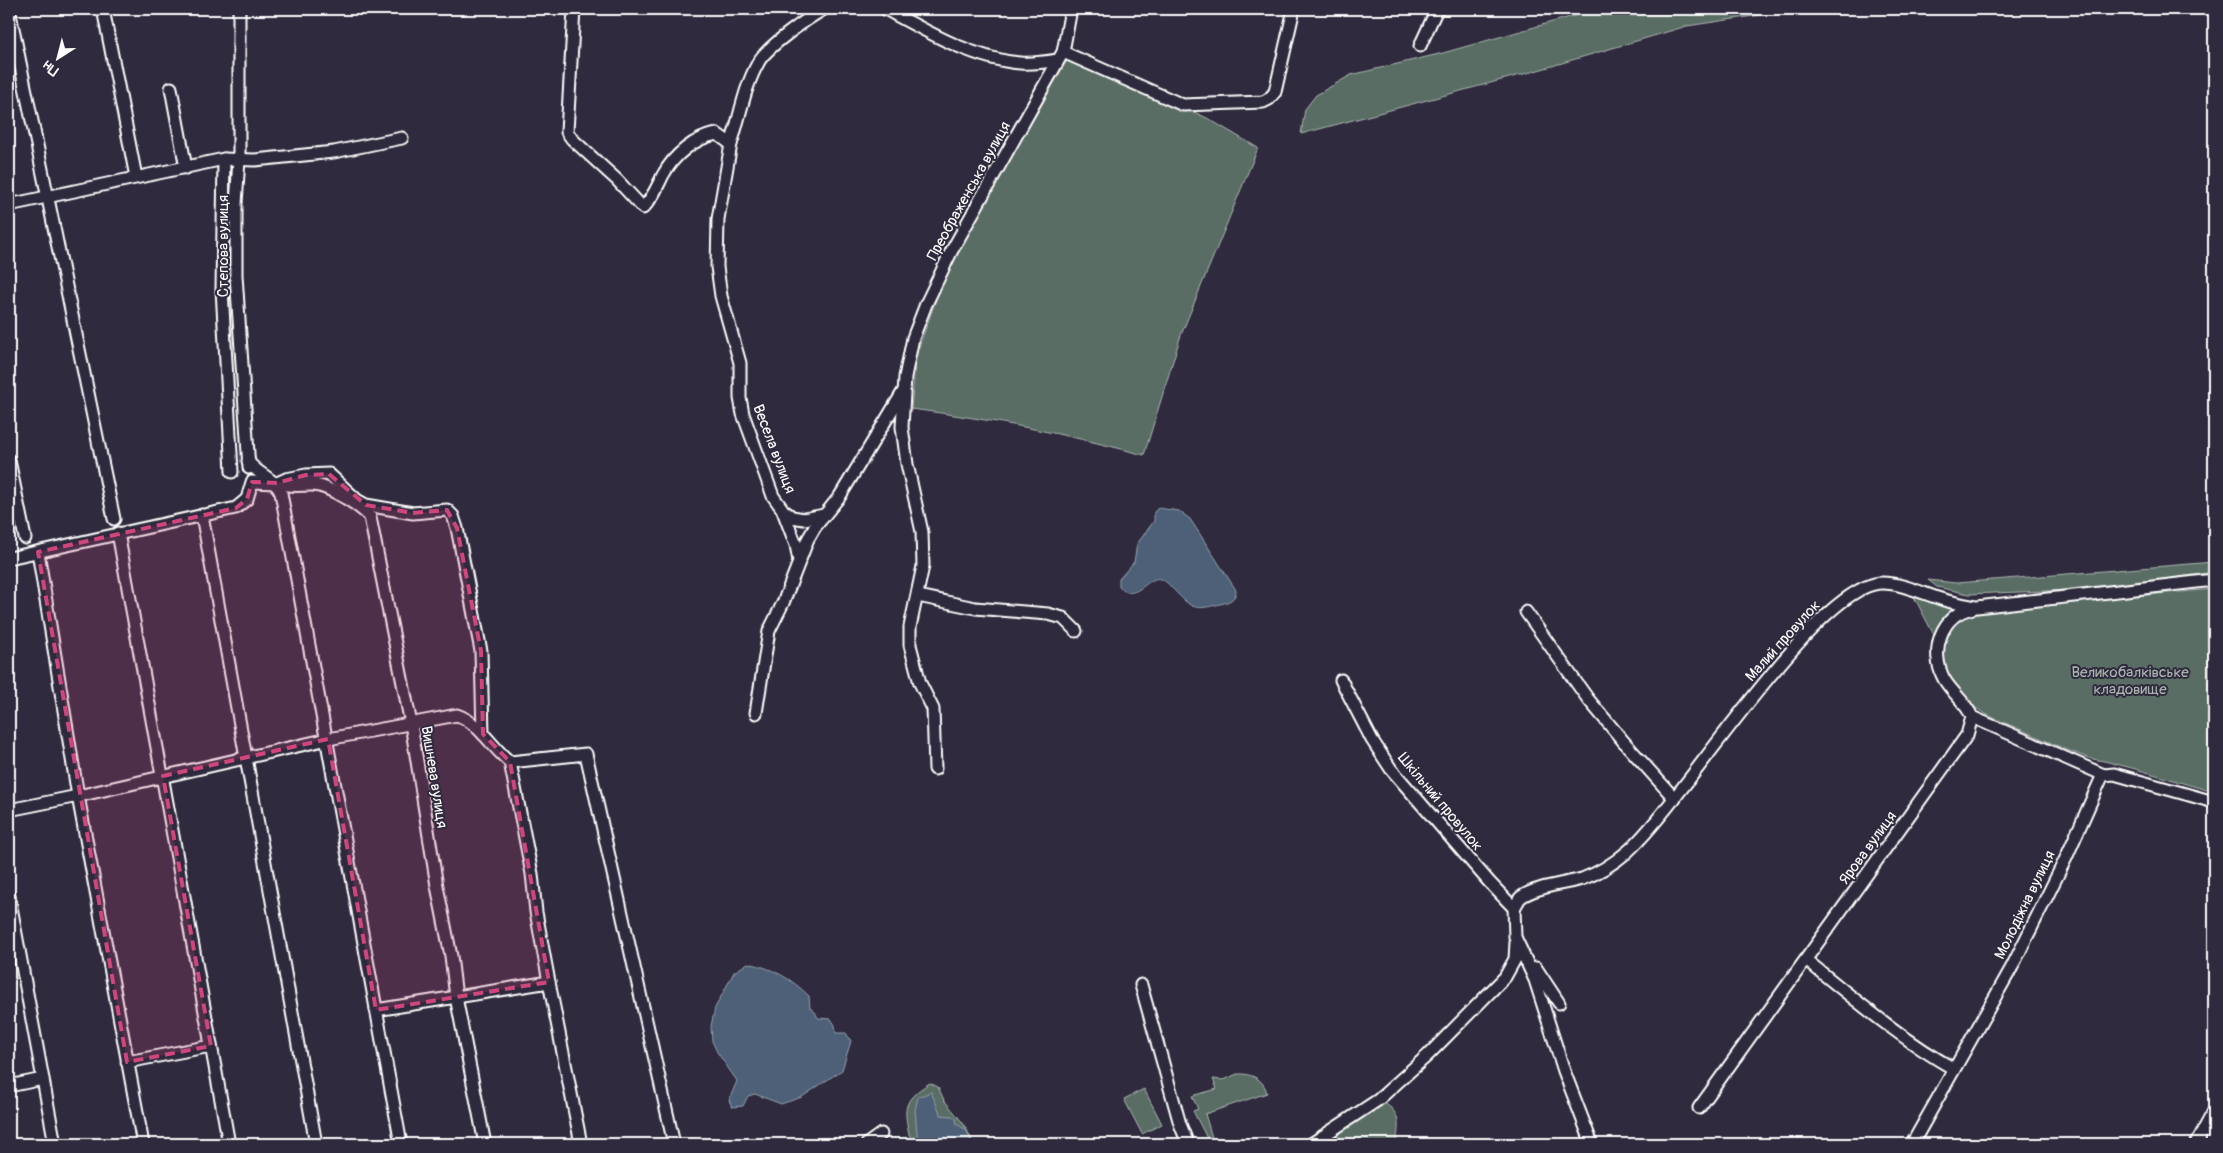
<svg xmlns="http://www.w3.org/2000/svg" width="2223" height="1153" viewBox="0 0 2223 1153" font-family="Pangolin,sans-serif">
  <rect width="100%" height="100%" fill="#2f2a3d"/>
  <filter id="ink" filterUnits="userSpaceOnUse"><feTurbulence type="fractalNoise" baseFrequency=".02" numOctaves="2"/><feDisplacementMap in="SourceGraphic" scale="10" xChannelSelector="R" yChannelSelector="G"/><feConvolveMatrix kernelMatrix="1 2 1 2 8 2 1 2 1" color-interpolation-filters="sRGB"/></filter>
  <g filter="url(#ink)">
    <g fill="#5a6d65" stroke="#acb6b2">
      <path d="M1598,9H1826L1794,10L1687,26L1535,71L1301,134L1305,109L1316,95L1351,75L1443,53Z"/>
      <path d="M1070,55L1207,118L1258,148L1181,335L1144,455C1067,434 990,419 911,409L916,355L946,272Z"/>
      <path d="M2214,562V572L2096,589L1969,594L1937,587L1928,580L1956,583Z"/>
      <path d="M2214,589V792C2180,783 2147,771 2112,763C2103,760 2092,760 2083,756C2063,749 2043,739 2024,731C2006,723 1988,717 1973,706C1950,689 1938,663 1947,636C1954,616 1969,613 1988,609Z"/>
      <path d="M1912,593L1959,606L1945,619L1936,639Z"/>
      <path d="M1237,1074C1251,1073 1264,1079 1267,1093L1205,1114L1214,1144H1210L1193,1111L1198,1109L1192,1096L1217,1089L1213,1079L1224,1080Z"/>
      <path d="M930,1083L938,1087L944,1100L963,1123L974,1144H911C905,1112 898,1102 930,1083Z"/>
      <path d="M1144,1089L1162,1124L1142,1134L1124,1099Z"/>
      <path d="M1382,1102C1402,1112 1399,1126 1396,1144H1319Z"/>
    </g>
    <g fill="#4d6178" stroke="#94a0ae">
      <path d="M1158,508L1179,511L1190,519L1236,590C1236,598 1231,601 1224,603C1194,611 1193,610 1173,589C1169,585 1165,580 1160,579C1148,575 1136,604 1119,587V579L1134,562L1137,544L1154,521V512Z"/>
      <path d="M748,963C772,968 791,978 809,996L810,1008L815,1012L818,1018L831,1019L835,1025L836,1033H846L851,1041L842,1070L802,1097L781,1104L755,1094L748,1096L743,1106L732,1107L729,1100L737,1081L717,1052L712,1041L711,1026L715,1008L734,972Z"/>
      <path d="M931,1092L941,1115L952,1116L956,1119L957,1124L966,1130L972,1142L970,1144H918L915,1110L918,1097Z"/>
    </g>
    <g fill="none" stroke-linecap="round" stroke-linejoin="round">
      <g stroke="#fff" stroke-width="15">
        <g id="minor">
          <path d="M9,9L114,519"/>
          <path d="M103,9L136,177"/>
          <path d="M239,9V159L236,204V275L249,468"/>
          <path d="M574,9L567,132L572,139L617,180L643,208C653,198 657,187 663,175C674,155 694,138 717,134L731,144L718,219L717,267L721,296L740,363V398L743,414L773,496L783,510L792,517L804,519L824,515"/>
          <path d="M885,9C926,31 973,59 1020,63C1033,64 1046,62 1058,60"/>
          <path d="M1420,46L1437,9"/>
          <path d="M1063,52L1183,105L1263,102L1269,99L1275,92L1294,9"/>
          <path d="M171,88L186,168"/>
          <path d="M731,144C740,117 744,88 758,63C765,48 808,18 824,9"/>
          <path d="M224,159L222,289L232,472"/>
          <path d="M9,205L224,159L255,160L334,152L402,138"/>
          <path d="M9,460L25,538"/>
          <path d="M248,461C257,475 274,477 281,493L401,1144"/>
          <path d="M277,483C290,487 300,485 312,485C328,485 360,506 370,517L411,724L437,886L451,956L456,997L485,1144"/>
          <path d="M783,511L796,545L799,561"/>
          <path d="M202,515L316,1144"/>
          <path d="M118,533L229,1144"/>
          <path d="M38,552L78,796L143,1144"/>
          <path d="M9,558L236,508L247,499L252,482L277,483L286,479L306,475L329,474L357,500L366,505L413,513L447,510L453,516L457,528L481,651L483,734"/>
          <path d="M918,596L975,608L1048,614L1063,618L1076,631"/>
          <path d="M1526,612L1588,699L1624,742L1675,799"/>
          <path d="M1341,680L1372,740L1391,769L1490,883L1514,908L1515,937L1535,980L1564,1071L1592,1144"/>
          <path d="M756,713L769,631L783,603L808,539L815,527L840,496L903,392"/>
          <path d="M1972,717L2104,775"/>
          <path d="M510,762L532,874L536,912L549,982L581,1144"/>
          <path d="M935,769L933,709L920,683L910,645V627L923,566L922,532L907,464L902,427L905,377L913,338L926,304L951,252L1063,52L1071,9"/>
          <path d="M9,810L78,796L328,739L457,715C480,723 491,747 510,762L586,754L674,1144"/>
          <path d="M9,896L55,1144"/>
          <path d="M1514,908C1516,905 1518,901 1520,898C1533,887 1565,884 1582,879C1599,873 1613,864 1627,852C1683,803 1816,584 1882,583C1902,583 1924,594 1944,600C1954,603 1966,605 1977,607L2214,580"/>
          <path d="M1806,960C1853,998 1901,1039 1954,1069"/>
          <path d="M1536,968L1559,1003"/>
          <path d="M1141,985L1180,1124L1188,1144"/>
          <path d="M376,1010L549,982"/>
          <path d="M127,1062L211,1046"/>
          <path d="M9,1086L43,1079"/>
          <path d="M1699,1108L1967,735L1972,717C1966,702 1952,693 1944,679C1929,651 1941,614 1973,608"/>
          <path d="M867,1144L881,1134"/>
          <path d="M1311,1144L1378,1100L1428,1055L1505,977L1515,959L1516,942"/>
          <path d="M1912,1144L2012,967L2066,858L2101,779L2104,775L2114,774L2214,802"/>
          <path d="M2196,1144L2214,1111"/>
        </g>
      </g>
      <use href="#minor" stroke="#2f2a3d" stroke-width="11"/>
    </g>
  </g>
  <path fill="#ce467c" fill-opacity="0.2" stroke="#ce467c" stroke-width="4" stroke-dasharray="10 6" stroke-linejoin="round" d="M329,474L366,505L413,513L447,510L457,528L481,651L483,734L510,762L549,982L376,1010L328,739L163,776L211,1046L127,1062L38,552L236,508L247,499L252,482L277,483L306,475Z"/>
  <g text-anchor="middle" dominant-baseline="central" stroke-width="4" stroke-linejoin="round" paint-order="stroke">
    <g font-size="15" fill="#fff" stroke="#2f2a3d">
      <text transform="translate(969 191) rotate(-61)">Преображенська вулиця</text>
      <text transform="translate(223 246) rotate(-90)">Степова вулиця</text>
      <text transform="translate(774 449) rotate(69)">Весела вулиця</text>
      <text transform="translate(1783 641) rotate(-48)">Малий провулок</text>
      <text transform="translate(434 777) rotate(81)">Вишнева вулиця</text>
      <text transform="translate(1440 802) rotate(50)">Шкільний провулок</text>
      <text transform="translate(1868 848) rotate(-54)">Ярова вулиця</text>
      <text transform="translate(2025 905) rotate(-64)">Молодіжна вулиця</text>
    </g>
    <g font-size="15" fill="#acb6b2" stroke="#2f2a3d">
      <text x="2130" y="672">Великобалківське<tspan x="2130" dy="17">кладовище</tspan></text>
    </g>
  </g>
  <rect width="2223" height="1153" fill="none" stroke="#2f2a3d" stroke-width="30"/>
  <rect x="15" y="15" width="2193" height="1123" fill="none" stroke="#fff" stroke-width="2" filter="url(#ink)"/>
  <g transform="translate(58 58) rotate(216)" stroke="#2f2a3d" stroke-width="4" paint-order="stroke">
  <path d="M0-4L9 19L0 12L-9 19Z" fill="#ffffff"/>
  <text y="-8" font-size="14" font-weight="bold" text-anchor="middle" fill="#ffffff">Пн</text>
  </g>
</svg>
